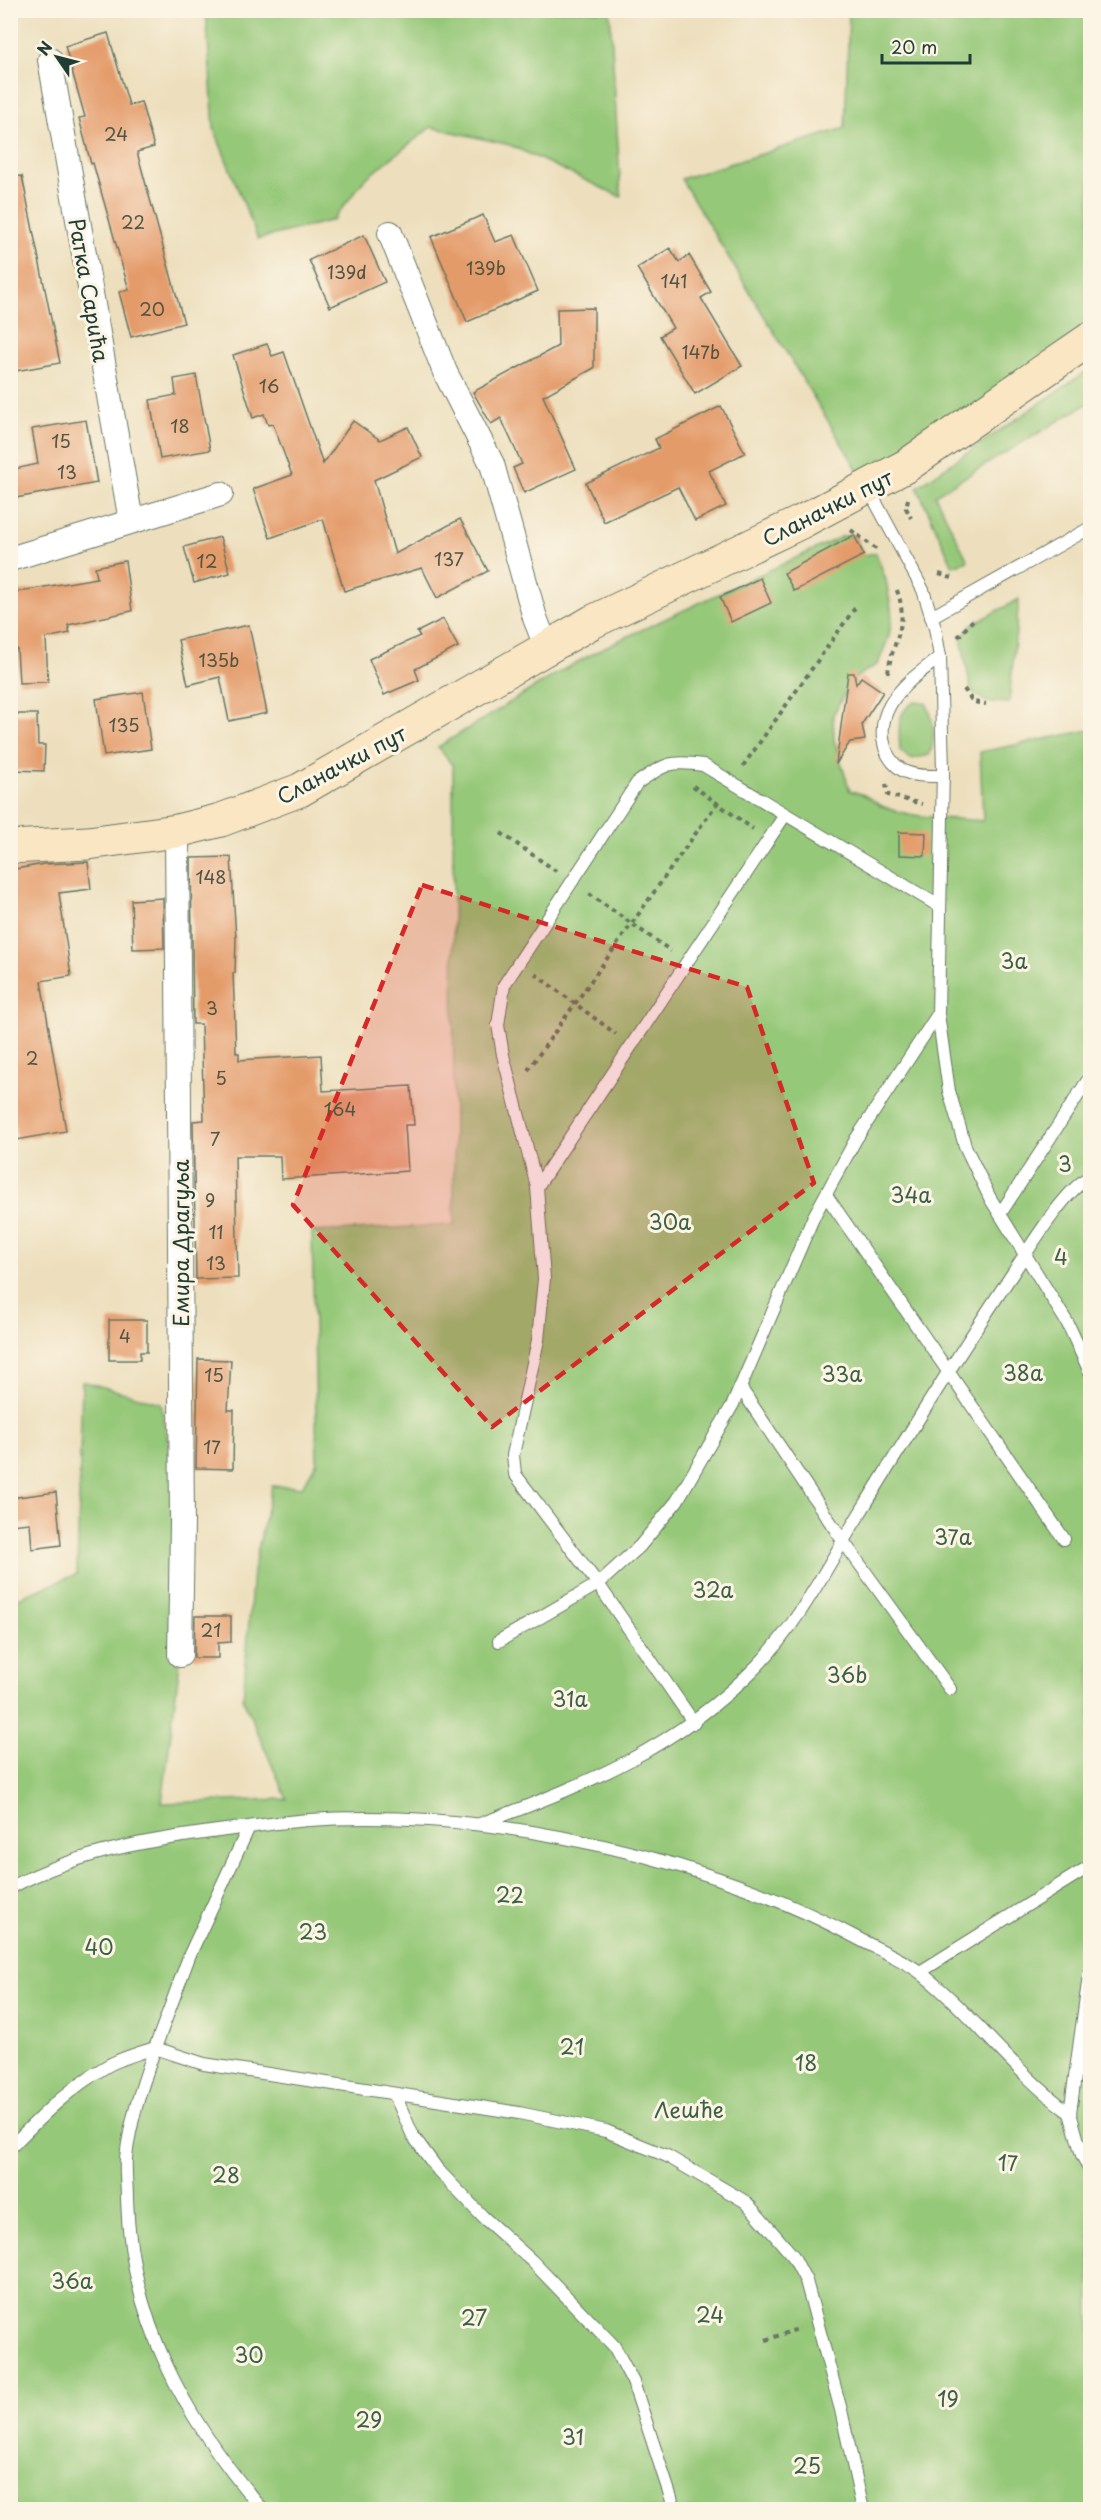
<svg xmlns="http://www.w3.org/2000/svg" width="1101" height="2520" viewBox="0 0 1101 2520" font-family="'Playpen Sans',sans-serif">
  <rect width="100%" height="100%" fill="#fcf5e5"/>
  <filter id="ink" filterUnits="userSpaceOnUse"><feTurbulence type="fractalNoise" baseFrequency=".0167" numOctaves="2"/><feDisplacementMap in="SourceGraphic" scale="12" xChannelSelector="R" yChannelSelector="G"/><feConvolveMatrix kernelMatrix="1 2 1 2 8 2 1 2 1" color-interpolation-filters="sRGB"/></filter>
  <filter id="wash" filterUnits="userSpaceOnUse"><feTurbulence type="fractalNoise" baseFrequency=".008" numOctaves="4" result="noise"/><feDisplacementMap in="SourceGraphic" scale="24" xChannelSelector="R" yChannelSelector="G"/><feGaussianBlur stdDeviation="1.35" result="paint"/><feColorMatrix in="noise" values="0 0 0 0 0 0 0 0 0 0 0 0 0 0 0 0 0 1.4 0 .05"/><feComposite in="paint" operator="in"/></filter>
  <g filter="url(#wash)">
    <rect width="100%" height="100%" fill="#eddfbd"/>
    <g fill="#95c878" stroke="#5a8256" stroke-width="1.5">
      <path d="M206,11H610L621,197L510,145L431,127L365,179L333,220L258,239L214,129Z"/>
      <path d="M849,11H1090V339L868,487L681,179L845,128Z"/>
      <path d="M1090,369V402L935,495L968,561L953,566L917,487Z"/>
      <path d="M854,535L864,555L876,553L886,580L891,608L892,619L889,636L878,664L859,675L846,691L833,715L834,740L850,791C870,794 869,801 884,807C915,819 950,818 983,821L980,752L1090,730V2509L11,2510V1601L77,1574L82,1381L161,1403L182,1522L180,1661L162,1803L287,1799L243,1699L253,1571L272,1486L302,1487L317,1462L312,1232L454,1225L453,766L438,747L561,671L607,646L843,536Z"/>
      <path d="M1019,599L1009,703L986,702L971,690L961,638L973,624Z"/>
      <path d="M918,701L926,703C934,718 936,740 929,755L911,759L900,751C899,730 895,709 918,701Z"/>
    </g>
    <g id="blocks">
      <g fill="#e49b6b">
        <path d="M108,33L129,105L141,102L154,147L137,152L184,323L131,337L119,292L129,290L93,163L91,164L79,118L85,117L65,46Z"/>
        <path d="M22,176L60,363L10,372V177Z"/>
        <path d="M483,215L495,242L514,235L538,291L467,322L431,237Z"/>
        <path d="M364,235L385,282L330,307L309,260Z"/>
        <path d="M670,248L679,262L689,255L711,292L701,298L742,366L695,394L660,336L673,328L637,268Z"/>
        <path d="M594,308V368L543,396L576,469L524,493L513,468L522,464L501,418L491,424L473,392L558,346L557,309Z"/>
        <path d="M267,344L272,356L284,352L323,464L353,421L380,440L408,427L422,457L374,480L395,554L460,519L488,571L437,598L422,568L344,591L323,519L270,538L253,489L292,475L273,424L268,425L264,414L253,418L233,355Z"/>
        <path d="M196,375L210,450L160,459L150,400L176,395L174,379Z"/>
        <path d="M721,406L745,453L709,471L726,506L695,521L678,487L604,522L586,483L659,448L655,439Z"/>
        <path d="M86,420L97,483L10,499V470L38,464L32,429Z"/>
        <path d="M854,535L864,555L794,591L784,573Z"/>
        <path d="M220,537L230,573L194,583L184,547Z"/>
        <path d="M125,561L132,611L68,625L70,633L46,638L48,682L19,683L17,649L10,650V593L97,578L95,567Z"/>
        <path d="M760,578L771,603L731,622L720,597Z"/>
        <path d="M443,619L458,647L415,669L419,680L384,695L369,659L420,636L417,632Z"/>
        <path d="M249,625L267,713L229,721L220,677L188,685L178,640Z"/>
        <path d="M848,673H854L856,684L861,677L883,692L862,724L865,740L850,742L836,764Z"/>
        <path d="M143,692L151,749L104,756L96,699Z"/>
        <path d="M10,714H37L38,745H45L44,771L10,770Z"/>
        <path d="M899,832L926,833L925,856L899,855Z"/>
        <path d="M231,857L236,939L235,973H233L236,1053H239V1060L321,1055L323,1091L411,1086L414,1125H405L408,1171L281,1179L280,1156H235L238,1278L196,1279L193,1121L204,1120L201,1024H193L191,858Z"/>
        <path d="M88,862L91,889L59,893L71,976L41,981L66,1131L17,1140L10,1104V870L44,864Z"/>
        <path d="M163,898L164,948L133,949L131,900Z"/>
        <path d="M109,1320H147V1352H140V1360H109Z"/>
        <path d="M198,1359L231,1360L228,1410H234L233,1469L196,1468Z"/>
        <path d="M56,1492L61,1545L32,1549L30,1523L10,1525V1498Z"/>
        <path d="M195,1616H231V1642L218,1643V1658H194Z"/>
      </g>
    </g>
  </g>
  <g filter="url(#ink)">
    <use href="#blocks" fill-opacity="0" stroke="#677664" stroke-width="1.5"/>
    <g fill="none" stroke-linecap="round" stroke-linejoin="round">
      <g stroke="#677664" stroke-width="14">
        <g id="lane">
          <path d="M868,488L923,590L935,628L940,657L943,770L938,1014L949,1091L965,1146L990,1198L1068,1324L1090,1372"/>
          <path d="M931,617L1090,528"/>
          <path d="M940,657C922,671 902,684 890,705C878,726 880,756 902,770C913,777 931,776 943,776"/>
          <path d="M537,1187L785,815"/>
          <path d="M826,1195L1064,1539"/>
          <path d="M1000,1214L1090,1077"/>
          <path d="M740,1387L843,1541L950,1689"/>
          <path d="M499,1641L598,1584L640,1546L677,1501L733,1404L814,1216L856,1139L938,1014"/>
          <path d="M694,1723L598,1584L515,1474L513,1455L538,1340L544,1279L537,1187L503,1055L498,1025L504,985L637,783C665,764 669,760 703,765L939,906"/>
          <path d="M480,1824C584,1786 678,1747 757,1666C799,1623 826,1568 857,1518C908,1435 959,1353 1013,1273C1028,1250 1067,1187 1090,1177"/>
          <path d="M10,1888C83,1848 168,1837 249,1827"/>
          <path d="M1090,1968L1070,2113L1082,2155L1090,2170"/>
          <path d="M920,1972L1090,1866"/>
          <path d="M395,2095L413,2136L438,2170L483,2217L532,2261L614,2346L633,2382L675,2510"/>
          <path d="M10,2148C40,2117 69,2088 107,2066C121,2058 139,2053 155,2048L190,1954L249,1827C437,1796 690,1848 857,1938C877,1949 903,1959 921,1973C974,2015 1015,2073 1070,2113"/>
          <path d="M263,2510C185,2420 130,2320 127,2199C127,2185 125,2171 126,2158C130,2120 143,2083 155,2048L204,2064L519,2113L606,2131L667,2156L746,2202L793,2256L806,2281L841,2410L863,2510"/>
        </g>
      </g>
      <g stroke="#677664" stroke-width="26">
        <g id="street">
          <path d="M50,60L131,521"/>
          <path d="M390,233L445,372L492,464L535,618L546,646"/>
          <path d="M10,559L221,494"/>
          <path d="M177,831L182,1522L180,1655"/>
        </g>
      </g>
      <g stroke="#677664" stroke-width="35">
        <path id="secondary" d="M10,847L88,843L177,831L221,820L300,790L592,622L801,522L906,466L1090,339"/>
      </g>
      <g stroke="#677664" stroke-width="4" stroke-dasharray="4.5 4.5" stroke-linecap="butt">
        <path d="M908,499L906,508L911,518"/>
        <path d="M851,530L876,549"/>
        <path d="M939,574L955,579"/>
        <path d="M958,637L973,620"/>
        <path d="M888,673C892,639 911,625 896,588"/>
        <path d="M964,689L973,702L986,704"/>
        <path d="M743,766L857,605"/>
        <path d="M886,784L888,795L922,804"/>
        <path d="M693,786L753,829"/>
        <path d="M501,833L556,871"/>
        <path d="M589,894L671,951"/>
        <path d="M535,974L616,1034"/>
        <path d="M528,1070L720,799"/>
        <path d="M766,2340L800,2328"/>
      </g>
      <use href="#lane" stroke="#fff" stroke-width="12"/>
      <use href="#street" stroke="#fff" stroke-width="24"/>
      <use href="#secondary" stroke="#fbe6c3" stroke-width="33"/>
    </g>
  </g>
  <path fill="#d62828" fill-opacity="0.2" stroke="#d62828" stroke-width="4.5" stroke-dasharray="12 8" stroke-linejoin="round" d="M422,885L747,987L814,1183L492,1427L293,1205Z"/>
  <g text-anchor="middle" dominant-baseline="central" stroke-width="6" stroke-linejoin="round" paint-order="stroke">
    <g font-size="18" fill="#505442">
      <text x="116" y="133">24</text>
      <text x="133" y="221">22</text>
      <text x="486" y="267">139b</text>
      <text x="347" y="271">139d</text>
      <text x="674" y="280">141</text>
      <text x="152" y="308">20</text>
      <text x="701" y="351">147b</text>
      <text x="269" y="385">16</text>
      <text x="180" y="425">18</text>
      <text x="61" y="440">15</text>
      <text x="67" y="471">13</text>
      <text x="449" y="558">137</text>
      <text x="207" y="560">12</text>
      <text x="219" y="659">135b</text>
      <text x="124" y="724">135</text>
      <text x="211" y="876">148</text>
      <text x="212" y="1007">3</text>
      <text x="32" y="1057">2</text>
      <text x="221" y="1077">5</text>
      <text x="340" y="1108">164</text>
      <text x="215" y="1138">7</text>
      <text x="210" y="1199">9</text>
      <text x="216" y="1231">11</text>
      <text x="216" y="1262">13</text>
      <text x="125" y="1335">4</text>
      <text x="214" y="1374">15</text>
      <text x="212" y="1446">17</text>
      <text x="211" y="1629">21</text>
    </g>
    <g font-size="21" fill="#1f3d34" stroke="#fcf5e5">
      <text transform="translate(90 290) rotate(80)">Ратка Сарића</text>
      <text transform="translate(827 507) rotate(-27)">Сланачки пут</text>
      <text transform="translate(341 764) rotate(-28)">Сланачки пут</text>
      <text transform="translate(180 1243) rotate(-90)">Емира Драгуља</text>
    </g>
    <g font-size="21" fill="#3c6045" stroke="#fcf5e5">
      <text x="1014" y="960">3a</text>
      <text x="1065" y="1163">3</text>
      <text x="911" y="1194">34a</text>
      <text x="670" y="1221">30a</text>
      <text x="1061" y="1256">4</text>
      <text x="1023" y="1372">38a</text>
      <text x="842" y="1373">33a</text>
      <text x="953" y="1536">37a</text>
      <text x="713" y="1589">32a</text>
      <text x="847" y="1674">36b</text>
      <text x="570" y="1698">31a</text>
      <text x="510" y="1894">22</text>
      <text x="313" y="1931">23</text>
      <text x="99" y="1946">40</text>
      <text x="572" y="2046">21</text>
      <text x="806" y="2062">18</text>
      <text x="689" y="2109">Лешће</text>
      <text x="1008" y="2162">17</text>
      <text x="226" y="2174">28</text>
      <text x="72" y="2280">36a</text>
      <text x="710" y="2314">24</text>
      <text x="474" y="2317">27</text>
      <text x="249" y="2354">30</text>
      <text x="948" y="2398">19</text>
      <text x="369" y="2419">29</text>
      <text x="573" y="2436">31</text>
      <text x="807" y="2465">25</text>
    </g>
  </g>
  <rect width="1101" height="2520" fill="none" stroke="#fcf5e5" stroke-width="36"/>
  <g transform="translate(57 57) rotate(305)" stroke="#fcf5e5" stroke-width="4.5" paint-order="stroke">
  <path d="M0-4.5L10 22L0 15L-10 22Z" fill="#1f3d34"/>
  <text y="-9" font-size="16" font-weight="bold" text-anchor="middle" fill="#1f3d34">N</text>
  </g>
  <path d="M882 54v9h88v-9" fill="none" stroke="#1f3d34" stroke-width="3"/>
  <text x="891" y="54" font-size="18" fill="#1f3d34" stroke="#fcf5e5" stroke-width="4.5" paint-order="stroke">20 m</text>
</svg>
